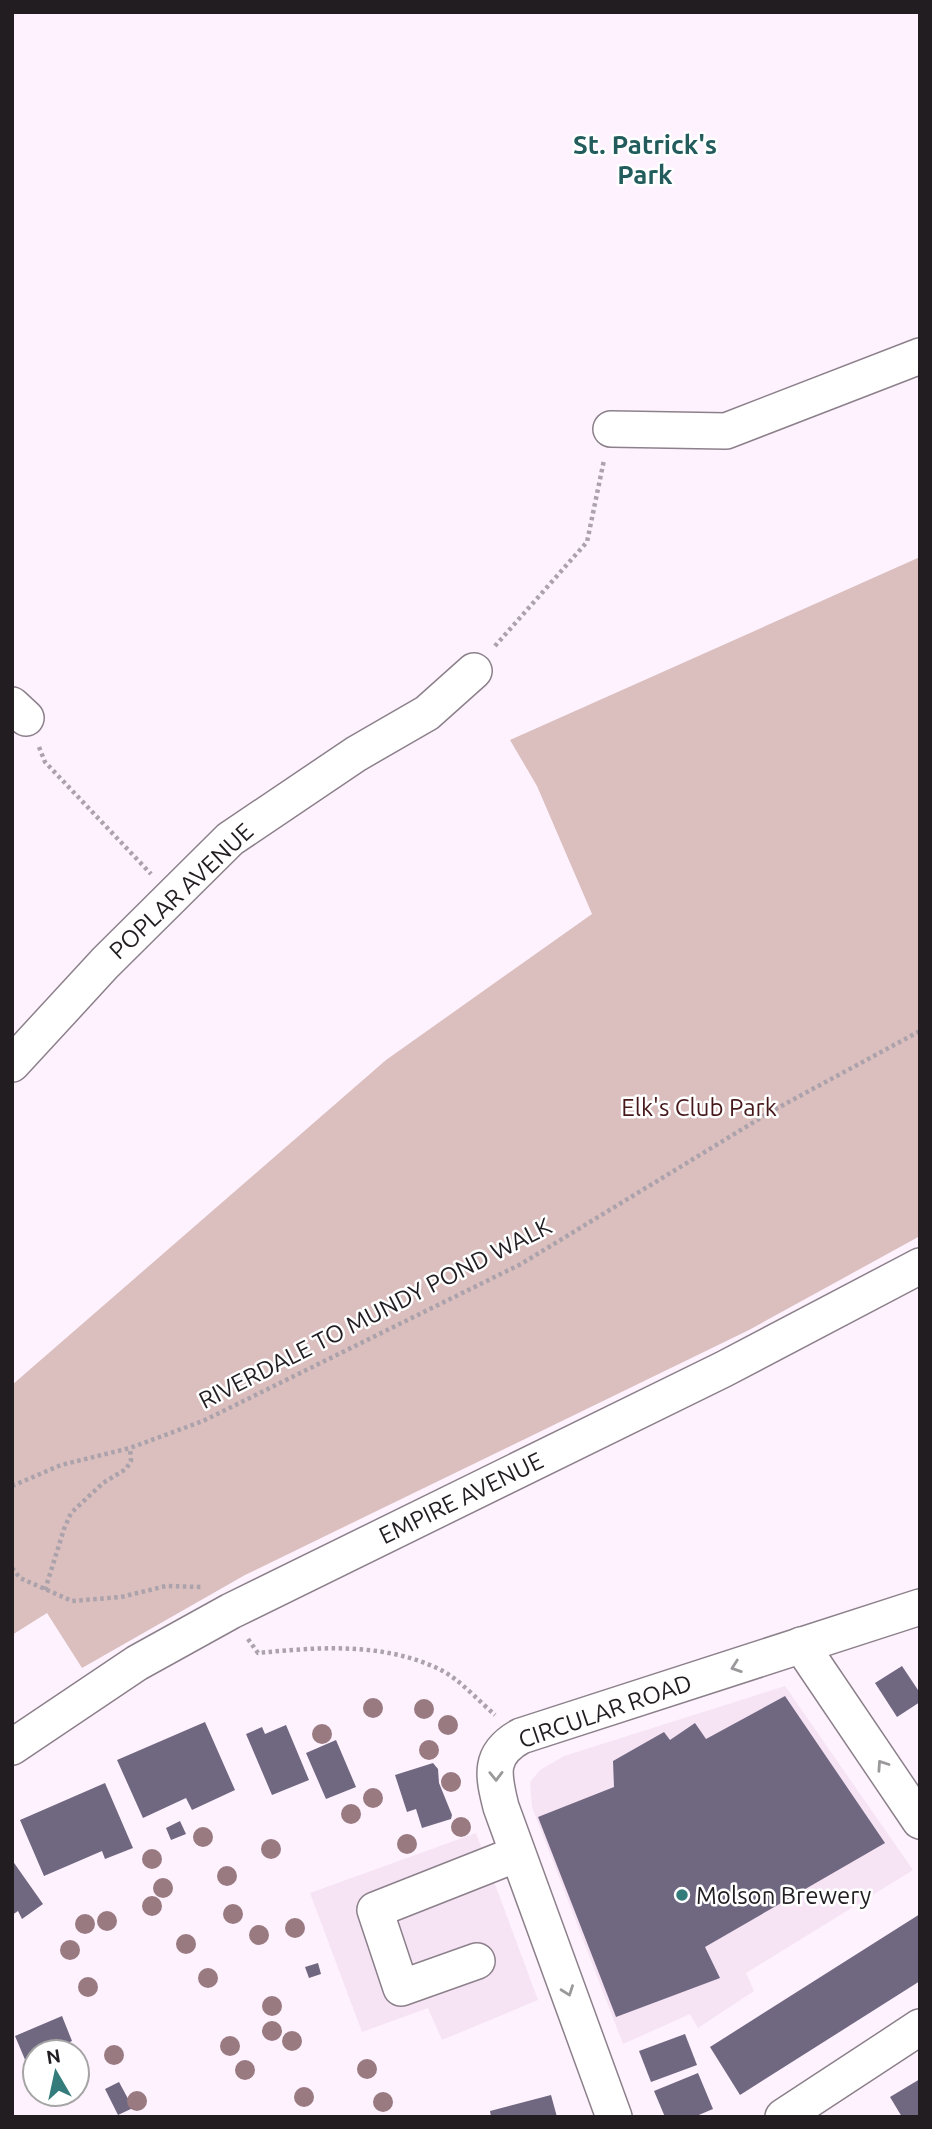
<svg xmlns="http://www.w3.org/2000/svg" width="932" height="2129" viewBox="0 0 932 2129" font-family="Ubuntu,sans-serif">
  <rect width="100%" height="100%" fill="#fef2fe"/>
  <g fill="#f6e4f5">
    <path d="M785,1686L913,1870L746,1973L754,1991L698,2028L690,2014L623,2044L532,1807L530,1782L540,1770L564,1756Z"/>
    <path d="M476,1833L538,2000L442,2040L428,2008L362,2032L310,1893Z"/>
  </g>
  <path fill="#dabfbe" d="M920,557V1236L749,1330L245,1575L82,1668L47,1613L12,1635V1385L386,1060L592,914L537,786L510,740Z"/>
  <g fill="#706781">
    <path d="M902,1666L920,1693V1702L897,1717L875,1683Z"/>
    <path d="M785,1696L885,1843L705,1947L720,1978L616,2017L538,1817L614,1787L613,1761L664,1732L670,1740L695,1723L706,1739Z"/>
    <path d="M205,1722L235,1790L192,1810L186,1798L143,1818L117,1760Z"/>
    <path d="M286,1725L309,1780L272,1795L246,1734L262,1727L265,1734Z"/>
    <path d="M336,1740L356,1787L326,1799L306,1753Z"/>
    <path d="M433,1763L438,1769L439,1783L452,1815L451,1819L422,1828L416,1809L407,1812L395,1775Z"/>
    <path d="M105,1783L133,1848L105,1859L102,1851L44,1876L20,1820Z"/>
    <path d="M180,1821L186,1834L171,1840L166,1828Z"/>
    <path d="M12,1860L43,1904L22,1919L18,1911L12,1915Z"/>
    <path d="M920,1914V1981L740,2095L710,2047Z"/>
    <path d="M318,1963L321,1974L309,1978L305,1967Z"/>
    <path d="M62,2016L72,2041L48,2052H35V2058L26,2062L15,2036Z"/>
    <path d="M685,2034L697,2065L651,2082L639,2051Z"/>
    <path d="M698,2073L713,2109L694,2117H665L654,2091Z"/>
    <path d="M920,2079V2117H902L890,2097Z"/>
    <path d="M119,2082L133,2108L118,2115L105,2089Z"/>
    <path d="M551,2095L557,2117H491L490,2111Z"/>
  </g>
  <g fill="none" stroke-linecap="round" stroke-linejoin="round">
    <g stroke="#8c818b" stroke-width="38">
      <g id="minor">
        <path d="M611,429L726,431L920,356"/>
        <path d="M12,705L26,718"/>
        <path d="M12,1064L105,963L230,839L356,754L427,713L474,671"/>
        <path d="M801,1645L920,1821"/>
        <path d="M12,1747L137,1663L231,1611L724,1369L920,1266"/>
        <path d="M477,1961L401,1988L375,1910L517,1854"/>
        <path d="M614,2117L501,1807C493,1775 488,1754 521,1736L920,1607"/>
        <path d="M783,2117L920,2027"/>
      </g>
    </g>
    <g stroke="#aba2ab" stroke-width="4.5" stroke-dasharray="3.5 3.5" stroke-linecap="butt">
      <path d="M495,646L587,542L604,460"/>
      <path d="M39,747L45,762L151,874"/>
      <path d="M12,1486L61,1465L130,1448L203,1421L521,1264L772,1111L920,1031"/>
      <path d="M12,1568L20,1578L72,1601L121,1597L166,1586L203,1587"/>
      <path d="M45,1590L64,1529L71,1513L103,1483L126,1469L131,1461L130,1448"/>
      <path d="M248,1639L258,1653C318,1647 385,1642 441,1670C459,1679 480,1702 495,1715"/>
    </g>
    <use href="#minor" stroke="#fff" stroke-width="35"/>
  </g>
  <g fill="#997a81">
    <circle cx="373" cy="1708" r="10"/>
    <circle cx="424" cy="1709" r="10"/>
    <circle cx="448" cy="1725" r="10"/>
    <circle cx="322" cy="1734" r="10"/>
    <circle cx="429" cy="1750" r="10"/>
    <circle cx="451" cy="1782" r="10"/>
    <circle cx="373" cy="1798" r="10"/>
    <circle cx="351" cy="1814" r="10"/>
    <circle cx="461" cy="1827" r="10"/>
    <circle cx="203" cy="1837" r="10"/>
    <circle cx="407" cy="1844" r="10"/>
    <circle cx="271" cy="1849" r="10"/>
    <circle cx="152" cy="1859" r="10"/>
    <circle cx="227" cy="1876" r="10"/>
    <circle cx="163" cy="1888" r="10"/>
    <circle cx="152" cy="1906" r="10"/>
    <circle cx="233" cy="1914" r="10"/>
    <circle cx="107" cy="1921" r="10"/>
    <circle cx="85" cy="1924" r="10"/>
    <circle cx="295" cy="1928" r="10"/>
    <circle cx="259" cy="1935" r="10"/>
    <circle cx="186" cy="1944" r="10"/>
    <circle cx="70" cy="1950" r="10"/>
    <circle cx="208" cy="1978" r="10"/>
    <circle cx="88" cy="1987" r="10"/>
    <circle cx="272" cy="2006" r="10"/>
    <circle cx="272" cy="2031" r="10"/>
    <circle cx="292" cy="2041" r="10"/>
    <circle cx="230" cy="2046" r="10"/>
    <circle cx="114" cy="2055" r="10"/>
    <circle cx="367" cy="2069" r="10"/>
    <circle cx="245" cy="2070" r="10"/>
    <circle cx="304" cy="2097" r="10"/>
    <circle cx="137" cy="2101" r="10"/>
    <circle cx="383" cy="2102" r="10"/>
  </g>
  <defs><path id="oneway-chevron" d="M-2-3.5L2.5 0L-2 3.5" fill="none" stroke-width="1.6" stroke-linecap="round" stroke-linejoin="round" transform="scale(1.75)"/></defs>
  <g stroke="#9b999b">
    <use href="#oneway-chevron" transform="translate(736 1667) rotate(161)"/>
    <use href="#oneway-chevron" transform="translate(882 1765) rotate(-124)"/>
    <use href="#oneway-chevron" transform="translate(496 1776) rotate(89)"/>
    <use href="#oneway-chevron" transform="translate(568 1991) rotate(70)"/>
  </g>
  <circle fill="#337c7b" stroke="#fff" stroke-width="2.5" cx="682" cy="1895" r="7"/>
  <g text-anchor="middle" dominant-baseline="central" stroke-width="5" stroke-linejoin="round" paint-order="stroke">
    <g font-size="24" fill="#211d21" stroke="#fff">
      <text transform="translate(181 891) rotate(-43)">POPLAR AVENUE</text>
      <text transform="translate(375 1313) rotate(-27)">RIVERDALE TO MUNDY POND WALK</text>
      <text transform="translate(461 1498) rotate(-26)">EMPIRE AVENUE</text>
      <text transform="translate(605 1711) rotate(-19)">CIRCULAR ROAD</text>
    </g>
    <g font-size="24" fill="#47181a" stroke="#fff">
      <text x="699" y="1107">Elk's Club Park</text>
    </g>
    <g font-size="24" fill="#211d21" stroke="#fff" text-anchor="start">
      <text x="696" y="1895">Molson Brewery</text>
    </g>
    <g font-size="26" font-weight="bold" fill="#225c5c" stroke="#fff">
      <text x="645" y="144">St. Patrick's<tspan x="645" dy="30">Park</tspan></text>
    </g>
  </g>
  <rect width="932" height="2129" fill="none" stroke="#211d21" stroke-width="28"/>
  <g transform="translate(56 2073) rotate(351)"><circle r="33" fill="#ffffff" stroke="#a6a5a6" stroke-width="2"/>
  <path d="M0-5L12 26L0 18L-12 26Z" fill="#337c7b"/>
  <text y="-10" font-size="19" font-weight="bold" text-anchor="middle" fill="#211d21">N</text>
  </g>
</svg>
